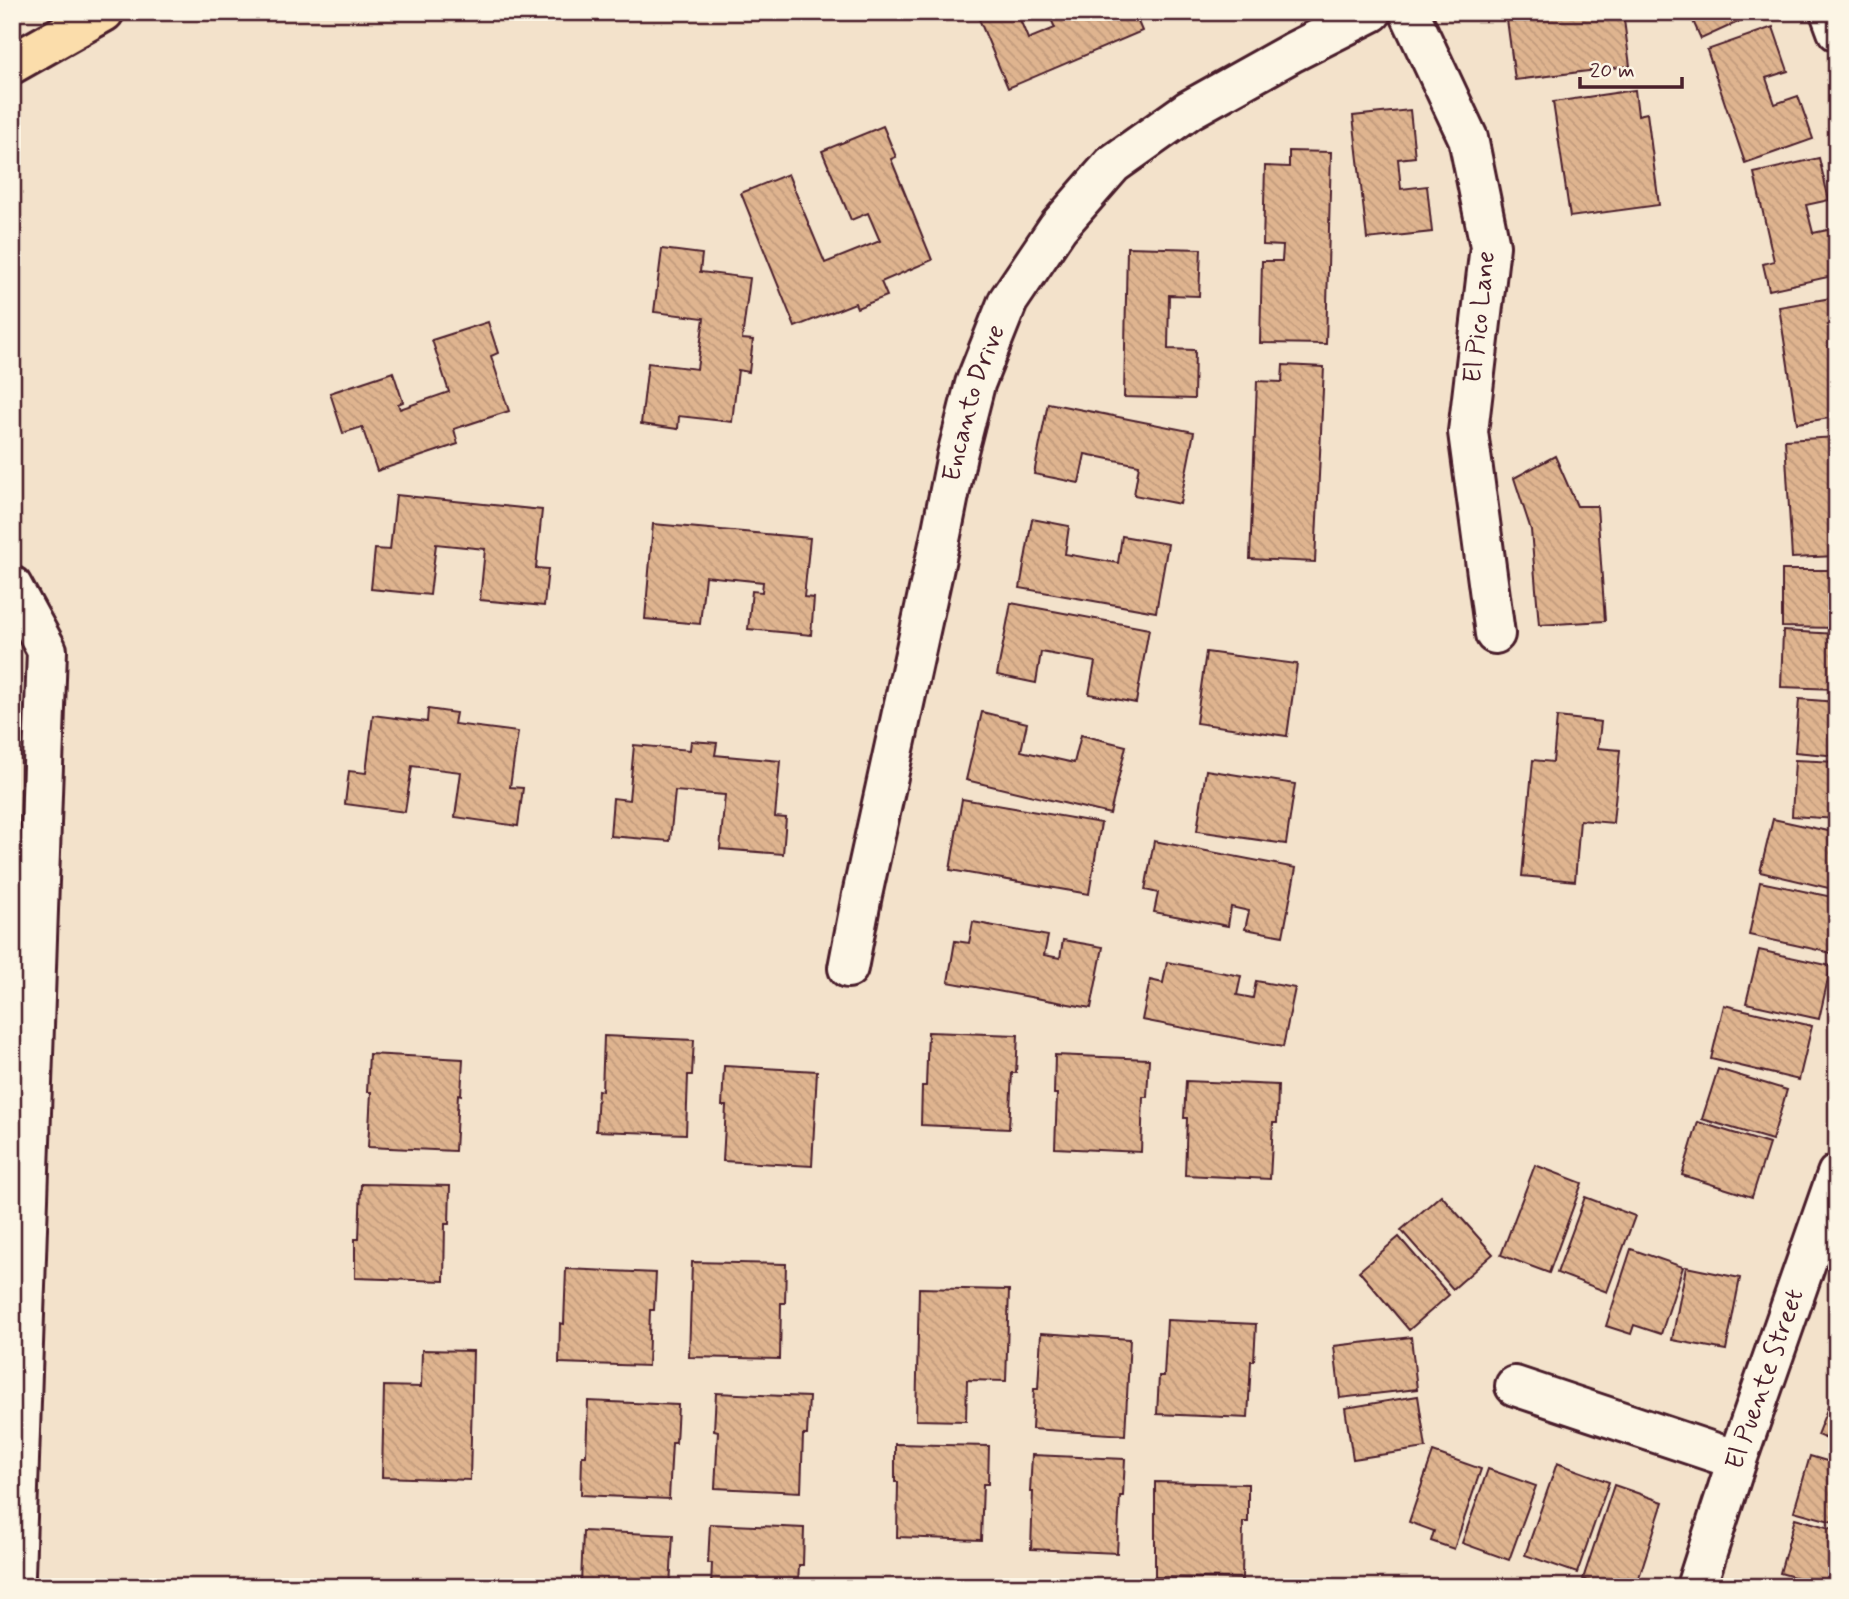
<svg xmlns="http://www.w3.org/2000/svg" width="1849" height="1599" viewBox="0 0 1849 1599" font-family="Mynerve,sans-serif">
  <defs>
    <pattern id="building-back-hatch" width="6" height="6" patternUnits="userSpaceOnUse" patternTransform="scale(1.75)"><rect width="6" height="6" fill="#dfb48f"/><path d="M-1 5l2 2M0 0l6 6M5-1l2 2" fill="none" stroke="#c19a7c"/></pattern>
  </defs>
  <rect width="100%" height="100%" fill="#f3e2cb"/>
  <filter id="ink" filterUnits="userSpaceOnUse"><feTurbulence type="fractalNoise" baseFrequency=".0143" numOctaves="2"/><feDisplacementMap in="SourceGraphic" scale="14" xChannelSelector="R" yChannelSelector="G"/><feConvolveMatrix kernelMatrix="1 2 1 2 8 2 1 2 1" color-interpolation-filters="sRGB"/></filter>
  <g filter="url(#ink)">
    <g fill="url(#building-back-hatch)" stroke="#4a1f2b" stroke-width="2">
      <path d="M976,12H1017L1028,39L1055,28L1051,19L1067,12H1134L1142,31L1008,88Z"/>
      <path d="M1506,12H1550V17L1577,12H1623L1630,66L1515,80Z"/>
      <path d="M1689,12H1760L1701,39Z"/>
      <path d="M1773,27L1788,71L1766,78L1775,104L1798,96L1813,139L1745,163L1707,50Z"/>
      <path d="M1635,90L1638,115L1647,113L1659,205L1570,217L1553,102Z"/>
      <path d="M1410,110L1415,157L1398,159L1401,189L1427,186L1432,232L1367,239L1353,116Z"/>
      <path d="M883,126L896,157L891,159L932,260L881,282L887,296L857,308L855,303L795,327L741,193L788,174L825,263L880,241L868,213L851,220L822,151Z"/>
      <path d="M1289,151L1331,152L1326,344L1260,343L1262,261H1282L1283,246L1263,245L1265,166L1289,167Z"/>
      <path d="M1819,158L1829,200L1806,205L1813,233L1837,228V275L1769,290L1763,264L1774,261L1754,173Z"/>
      <path d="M1127,247L1201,249L1199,296L1169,295L1168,349L1195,350L1194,399L1124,397Z"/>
      <path d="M662,249L702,254L700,272L750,278L742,339L753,340L749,372L738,370L732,422L679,416L678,429L641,424L648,363L697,369L704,318L654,312Z"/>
      <path d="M1837,297V341L1830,342L1835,370H1837V417L1797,423L1779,307Z"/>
      <path d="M488,322L498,353L491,356L509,411L454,429L458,444L377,471L362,427L343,433L330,393L393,372L403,402L398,404L400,409L449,392L432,340Z"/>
      <path d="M1283,365L1324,367L1315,562L1250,559L1257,381L1282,382Z"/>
      <path d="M1048,403L1194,432L1180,504L1134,495L1139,465L1085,454L1079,483L1034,474Z"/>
      <path d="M1837,437V556L1792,558L1785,440Z"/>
      <path d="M1555,456L1577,506H1597L1605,621L1539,625L1531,530L1514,478Z"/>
      <path d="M396,495L542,510L536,568L548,569L544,606L480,600L485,549L436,544L430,595L371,589L375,549L390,550Z"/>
      <path d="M1032,519L1069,526L1065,554L1118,563L1122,536L1168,544L1156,612L1020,588Z"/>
      <path d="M653,524L810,538L804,597L814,598L811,635L748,629L752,591L762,592L763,582L705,576L700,624L645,619Z"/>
      <path d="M1782,570H1837V628L1782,627Z"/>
      <path d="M1011,603L1149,629L1136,703L1089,694L1095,662L1041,652L1036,683L997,675Z"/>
      <path d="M1783,631L1837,634V689L1781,687Z"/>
      <path d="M1206,652L1297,664L1287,736L1196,723Z"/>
      <path d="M1799,699L1837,702V756L1795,752Z"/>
      <path d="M428,709L456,713L454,724L518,732L510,787L523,788L518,826L455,817L461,772L412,766L405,812L345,804L349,771L366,773L373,715L427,722Z"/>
      <path d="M982,712L1027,723L1021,751L1074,763L1081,735L1126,746L1110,814L966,780Z"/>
      <path d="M1557,717L1601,722L1598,748L1620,750L1613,823L1580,820L1575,881L1522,876L1533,760L1553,762Z"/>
      <path d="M691,741L717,743L715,755L780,761L775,817L786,818L783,854L720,849L725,795L675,791L670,841L610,836L613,798L629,800L634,745L690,750Z"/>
      <path d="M1795,760L1837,762V819L1792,816Z"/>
      <path d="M1206,770L1295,784L1286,844L1197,831Z"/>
      <path d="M962,799L1101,823L1089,894L950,870Z"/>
      <path d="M1773,819L1837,833V890L1760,872Z"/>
      <path d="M1154,841L1296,868L1283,936L1245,929L1249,911L1231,907L1228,926L1154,912L1158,893L1145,890Z"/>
      <path d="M1760,882L1837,898L1836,954L1749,935Z"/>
      <path d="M973,922L1048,936L1044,955L1060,958L1063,940L1103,947L1091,1008L948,982L955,941L969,943Z"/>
      <path d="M1759,950L1831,966L1819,1019L1746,1003Z"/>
      <path d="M1167,962L1241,976L1237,995L1253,998L1256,981L1295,988L1283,1047L1142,1020L1150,980L1163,983Z"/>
      <path d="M1724,1005L1812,1026L1799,1080L1711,1059Z"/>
      <path d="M928,1032L1018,1035L1016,1073H1012L1009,1129L921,1125L922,1086H926Z"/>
      <path d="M604,1036L694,1040L692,1075H688L686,1134L596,1131L598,1090L602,1091Z"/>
      <path d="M369,1054L463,1059L461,1095L458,1094L455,1151L368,1147L371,1092H367Z"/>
      <path d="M1055,1055L1149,1059L1147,1097H1143L1141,1152L1055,1148L1057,1094H1054Z"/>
      <path d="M724,1066L817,1071L812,1166L723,1161L726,1106H722Z"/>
      <path d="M1718,1069L1787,1090L1772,1140L1702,1119Z"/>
      <path d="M1186,1081L1278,1085L1277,1123H1273L1270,1179L1185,1175L1187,1118H1184Z"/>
      <path d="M1698,1122L1769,1144L1752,1197L1682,1175Z"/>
      <path d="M1535,1165L1582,1183L1549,1273L1501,1255Z"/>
      <path d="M361,1184L450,1186L449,1224H445L444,1281L355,1278V1239H359Z"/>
      <path d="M1441,1195L1493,1254L1453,1289L1401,1230Z"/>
      <path d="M1585,1197L1635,1216L1607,1292L1557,1273Z"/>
      <path d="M1399,1237L1449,1295L1409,1330L1359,1271Z"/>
      <path d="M1631,1249L1683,1267L1661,1334L1634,1325L1631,1334L1606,1326Z"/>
      <path d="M692,1262L786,1264L785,1303H781L780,1359L689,1357Z"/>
      <path d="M1686,1267L1740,1278L1726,1350L1672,1340Z"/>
      <path d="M566,1269L656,1273L654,1310H650L648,1366L559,1363L560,1323L564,1324Z"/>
      <path d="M919,1288L1009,1290L1006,1381L967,1380L966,1421L916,1420Z"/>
      <path d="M1167,1320L1256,1324L1254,1361H1251L1248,1418L1157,1414L1159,1376H1164Z"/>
      <path d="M1041,1333L1130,1339L1125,1435L1032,1429L1034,1389H1038Z"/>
      <path d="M1411,1337L1417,1389L1340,1398L1334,1346Z"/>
      <path d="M422,1350L473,1351L470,1480L382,1477L384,1386L421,1387Z"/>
      <path d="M1837,1384V1443L1817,1435Z"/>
      <path d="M716,1393L809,1397L807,1435H803L801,1492L715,1488L718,1431L714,1430Z"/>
      <path d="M1418,1396L1426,1448L1353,1459L1345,1408Z"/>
      <path d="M588,1401L678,1405L676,1443H672L669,1499L581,1495L582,1456H586Z"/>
      <path d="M895,1444L989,1446L988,1484H983L981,1540L897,1537L898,1482H895Z"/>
      <path d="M1433,1452L1481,1469L1454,1549L1431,1541L1434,1531L1409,1522Z"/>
      <path d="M1032,1455L1125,1459L1123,1496H1120L1117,1553L1031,1549L1033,1492H1030Z"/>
      <path d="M1810,1456L1837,1464V1523L1794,1511Z"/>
      <path d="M1557,1463L1609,1482L1577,1573L1525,1555Z"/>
      <path d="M1488,1469L1536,1486L1509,1560L1462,1543Z"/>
      <path d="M1155,1482L1248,1484V1522H1243L1242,1579L1155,1577Z"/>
      <path d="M1614,1485L1663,1502L1636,1587H1606L1583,1579Z"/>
      <path d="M1795,1518L1837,1530V1587H1830L1780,1573Z"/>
      <path d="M710,1524L804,1528L803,1565H799L798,1587H711L712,1563H708Z"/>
      <path d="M583,1531L673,1535L670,1587H577V1585H581Z"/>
    </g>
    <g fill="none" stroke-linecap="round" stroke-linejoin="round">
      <g stroke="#4a1f2b" stroke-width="44">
        <g id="minor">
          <path d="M1409,12L1468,138L1490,246L1468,432L1495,634"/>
          <path d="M1830,12L1837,31"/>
          <path d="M12,586L47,650L15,1575L12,1585"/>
          <path id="s1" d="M848,968L862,895L941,535L957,455L975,384L1008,301L1058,227L1113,164L1189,110L1293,52L1372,12"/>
          <path d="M1515,1386L1737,1460"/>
          <path id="s2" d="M1696,1587L1737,1460L1837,1174"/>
        </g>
      </g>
      <g stroke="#4a1f2b" stroke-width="44">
        <path id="highway" d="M12,64L104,12"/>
      </g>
      <use href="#minor" stroke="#fcf5e5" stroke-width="38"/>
      <use href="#highway" stroke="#fbddab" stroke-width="38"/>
    </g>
  </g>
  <g text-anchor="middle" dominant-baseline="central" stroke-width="5" stroke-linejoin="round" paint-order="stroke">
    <g font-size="26" fill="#4a1f2b" stroke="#fcf5e5">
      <text transform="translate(1480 317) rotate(-84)">El Pico Lane</text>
      <text stroke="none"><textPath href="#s1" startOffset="579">Encanto Drive</textPath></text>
      <text stroke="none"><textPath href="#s2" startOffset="219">El Puente Street</textPath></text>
    </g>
  </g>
  <rect width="1849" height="1599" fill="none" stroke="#fcf5e5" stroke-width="42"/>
  <rect x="21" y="21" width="1807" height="1557" fill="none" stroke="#4a1f2b" stroke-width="2.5" filter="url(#ink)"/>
  <path d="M1580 77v10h102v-10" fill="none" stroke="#4a1f2b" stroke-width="3.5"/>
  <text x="1590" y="77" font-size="21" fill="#4a1f2b" stroke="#fcf5e5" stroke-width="5" paint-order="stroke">20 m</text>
</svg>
